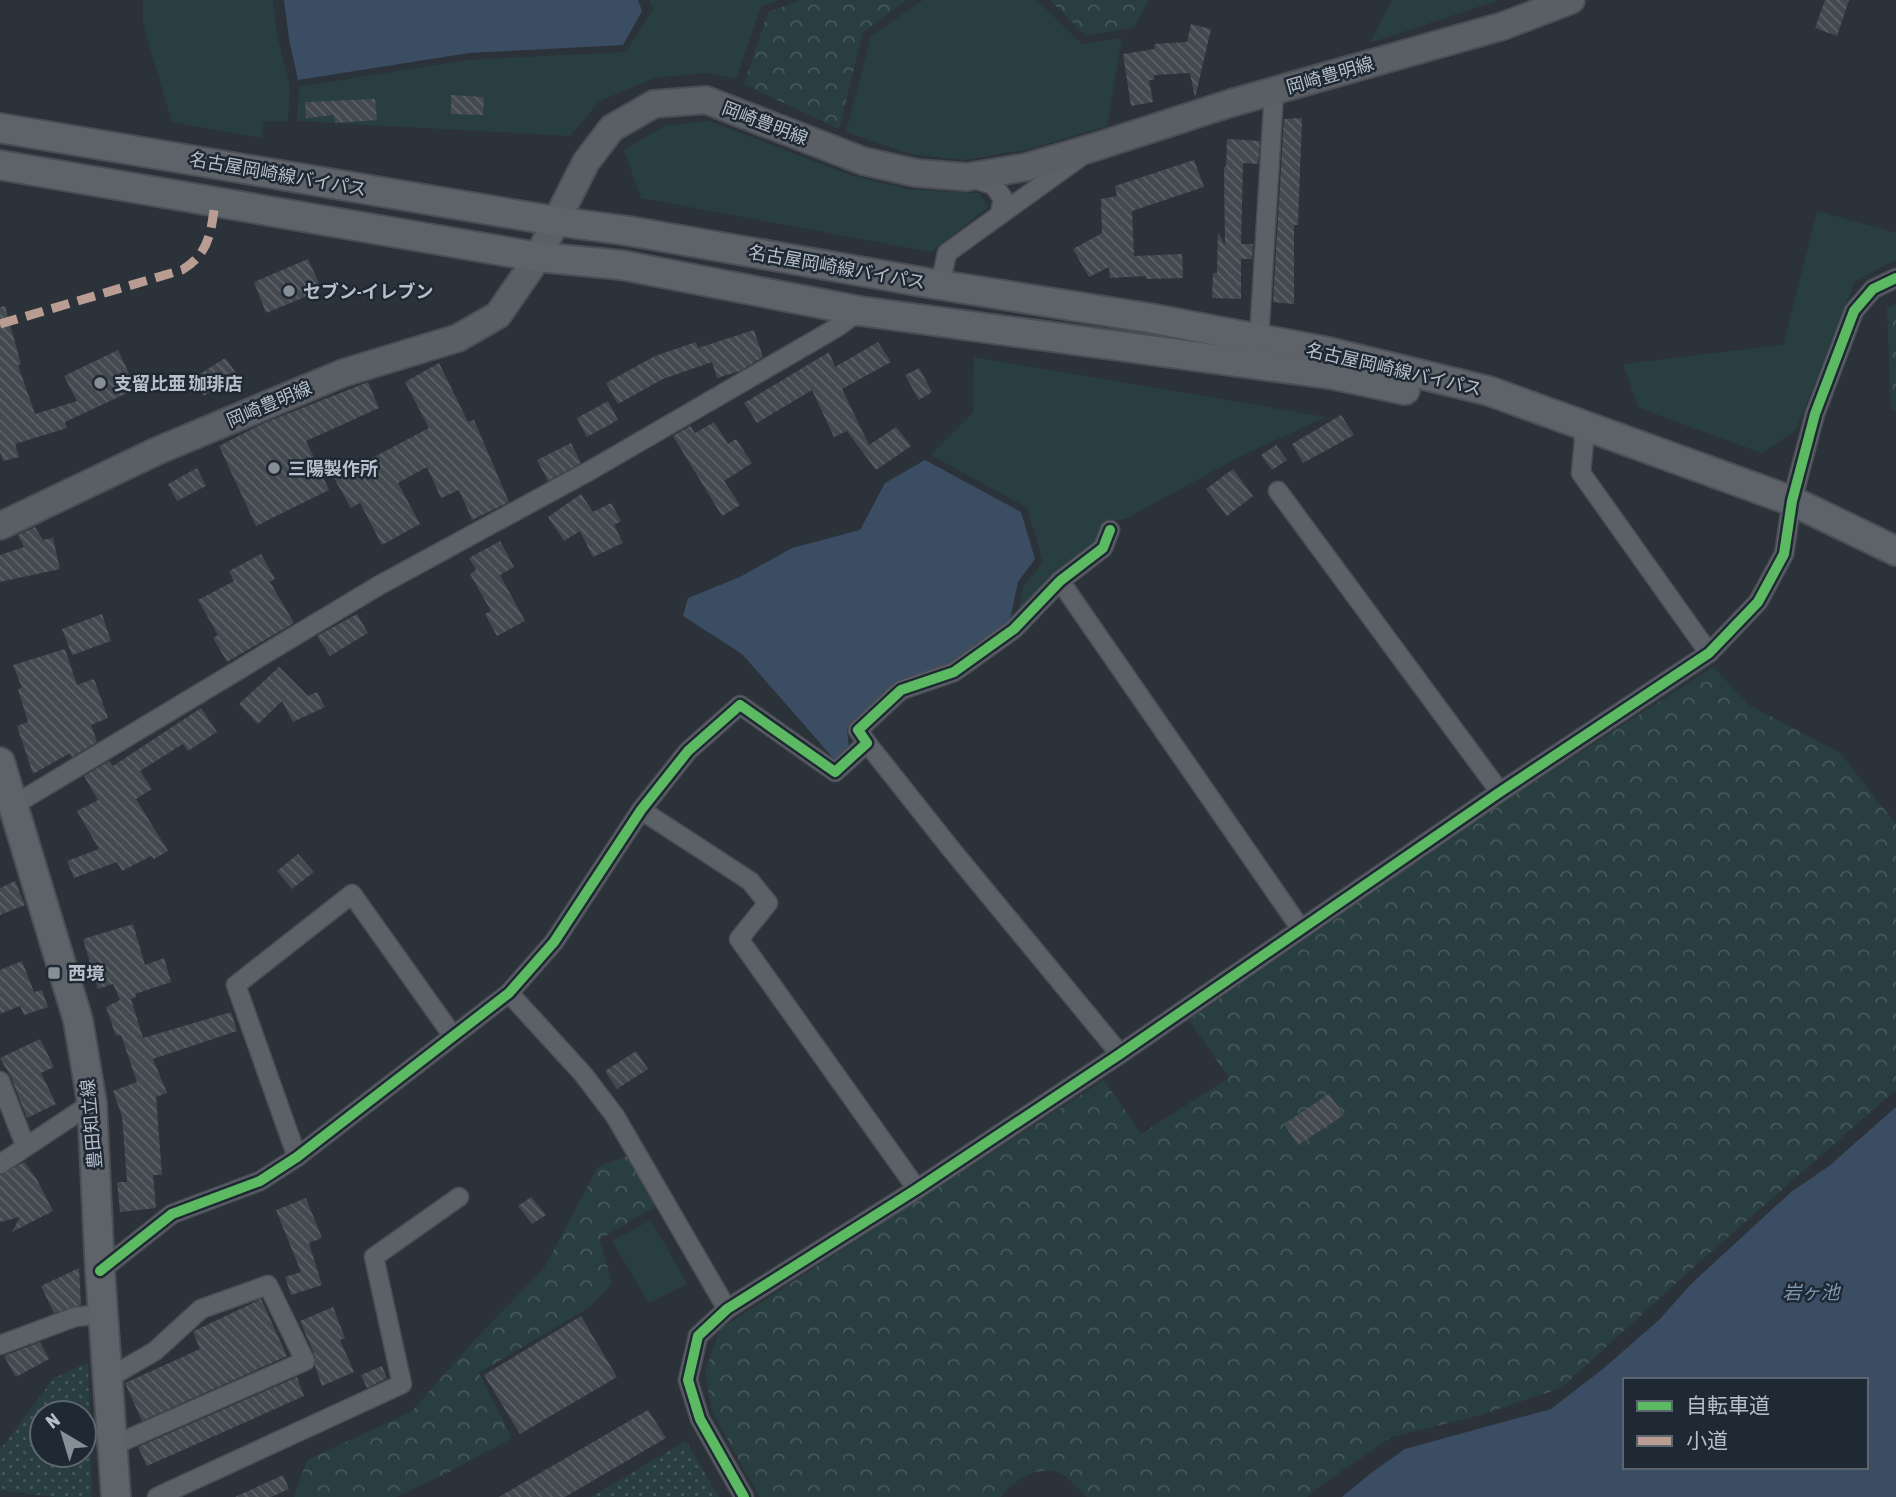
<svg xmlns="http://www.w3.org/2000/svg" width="1896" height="1497" viewBox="0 0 1896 1497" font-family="'Asap Condensed','Noto Sans JP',sans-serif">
  <defs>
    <pattern id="forest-crowns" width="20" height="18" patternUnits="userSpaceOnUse" patternTransform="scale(1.75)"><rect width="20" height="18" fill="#293e40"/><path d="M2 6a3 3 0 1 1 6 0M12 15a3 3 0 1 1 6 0" fill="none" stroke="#46585a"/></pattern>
    <pattern id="park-dots" width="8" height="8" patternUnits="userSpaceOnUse" patternTransform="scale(1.75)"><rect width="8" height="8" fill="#293e40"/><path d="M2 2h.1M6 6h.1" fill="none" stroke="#46585a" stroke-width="1.8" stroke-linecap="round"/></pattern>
    <pattern id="building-back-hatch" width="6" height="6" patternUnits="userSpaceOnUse" patternTransform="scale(1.75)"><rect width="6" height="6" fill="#444950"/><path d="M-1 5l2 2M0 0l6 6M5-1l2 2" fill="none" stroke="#5d6168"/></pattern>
  </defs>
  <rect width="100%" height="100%" fill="#2c3239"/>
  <g fill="#293e40">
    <path d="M143,0H273L278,39L290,85L288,121H264L261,138L172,122L143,24Z"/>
    <path d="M649,0H779L761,7L736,79L706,73L654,78L600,101L570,136L297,121L299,87L465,60L626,52L653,9Z"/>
    <path d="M923,0H1037L1082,44L1122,38L1107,126L1030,149L964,160L910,154L846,132L871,36Z"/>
    <path d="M1392,0H1499L1370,43Z"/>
    <path d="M709,121L847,174L906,189L979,193L988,207L931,252L641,198L624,150L664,126Z"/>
    <path d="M1817,211L1896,233V260L1855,281L1796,430L1762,453L1639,408L1623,364L1783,345Z"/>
    <path d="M974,357L1326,417L1245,454L1125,519L1104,522L1096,542L1055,573L1017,617L1023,587L1043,562L1027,508L931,455L973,413Z"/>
    <path d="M651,1220L687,1284L649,1303L612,1241Z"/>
  </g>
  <g fill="url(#forest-crowns)">
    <path d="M801,0H907L863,32L839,129L744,84L768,12Z"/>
    <path d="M1050,0H1149L1134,27L1086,36Z"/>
    <path d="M1896,304V412L1891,409L1887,308Z"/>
    <path d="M1713,667L1749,705L1840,753L1896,824V1090L1695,1266L1561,1388L1481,1415L1391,1437L1313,1491L1307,1497H1087C1079,1490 1071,1480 1063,1475C1042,1462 1013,1480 1001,1497H760L712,1412L705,1372L720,1329L1104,1080L1141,1134L1229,1078L1189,1020L1505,801Z"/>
    <path d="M630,1155L658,1205L600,1239L612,1284L588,1308L479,1373L512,1438L449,1472L396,1497H294L307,1460L411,1412L473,1342L544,1268L598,1167Z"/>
  </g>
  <g fill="url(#park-dots)" fill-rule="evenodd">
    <path d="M88,1363L92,1497H54L0,1490V1450L54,1378ZM42,1413H84V1455H42Z"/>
    <path d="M686,1441L719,1497H591Z"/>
  </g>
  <g fill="#3b4d63" fill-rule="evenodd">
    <path d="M284,0H638L642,11L623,45L469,53L298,80L289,39Z"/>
    <path d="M925,460L1021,512L1035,559L1018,582L1010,620L951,663L902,680L847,729L849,748L834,759L742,654L683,616L688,598L740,577L792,548L860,530L885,483Z"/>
    <path d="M1896,1107V1497H1342L1371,1473L1405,1449L1551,1409L1604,1368L1660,1319L1691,1284L1791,1192L1829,1166ZM1625,1380H1866V1467H1625Z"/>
  </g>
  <g fill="url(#building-back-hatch)">
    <path d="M1825,0H1849L1837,36L1815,28Z"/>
    <path d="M1191,24L1211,29L1195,98L1190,73L1154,75V80H1149L1153,102L1131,106L1123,54L1155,49L1154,44L1187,42Z"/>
    <path d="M451,95L484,97L483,115L451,114Z"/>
    <path d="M375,99L377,120L335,123L334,115L306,118L305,102Z"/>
    <path d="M1302,118L1298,225H1294V304L1273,302L1284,119Z"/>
    <path d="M1227,139L1260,141L1258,164L1243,163L1241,244H1253L1252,259H1241V299L1212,298L1213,273H1217L1218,232L1225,246L1224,167H1226Z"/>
    <path d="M1194,160L1204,187L1132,211L1134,256L1182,254L1183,278L1146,279V276L1110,278L1109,267L1089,277L1073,249L1102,233L1101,199L1117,196L1115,186Z"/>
    <path d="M308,259L322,290L266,313L254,282Z"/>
    <path d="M5,306L21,364L18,365L35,414L77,401L64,376L118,350L136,389L65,422L67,428L15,444L19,457L3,461L0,452V307Z"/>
    <path d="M754,330L763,357L740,371L717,378L712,362L663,379L618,404L606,383L655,356L696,342L698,348Z"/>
    <path d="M878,342L891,362L842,389L869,445L896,427L911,446L876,470L847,431L834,437L812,390L757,423L744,403L829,352L835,367Z"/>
    <path d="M225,358L236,373L204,396L192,379Z"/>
    <path d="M439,363L468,422L474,420L509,502L472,520L459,490L441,498L427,467L398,483L420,524L382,545L360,503L351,508L334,478L429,428L405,382Z"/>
    <path d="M919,368L932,392L919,400L905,375Z"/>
    <path d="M368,382L379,408L306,441L329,490L256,526L219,446L264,423Z"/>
    <path d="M608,401L618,420L587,437L577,418Z"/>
    <path d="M1341,415L1354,435L1303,463L1292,444Z"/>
    <path d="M714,422L728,444L736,439L752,463L724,481L740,505L722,516L673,436L690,426L695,433Z"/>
    <path d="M571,443L581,463L548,481L537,460Z"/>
    <path d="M1276,445L1287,460L1272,470L1261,455Z"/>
    <path d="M197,468L206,486L177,501L168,484Z"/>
    <path d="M1233,469L1253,496L1227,516L1206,489Z"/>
    <path d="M581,494L593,512L611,503L621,521L614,525L623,543L593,557L580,531L564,541L548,517Z"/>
    <path d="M35,527L43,540L53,538L60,569L0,582V555L24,547L18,535Z"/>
    <path d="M500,541L514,567L500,575L525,621L497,636L485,614L491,611L470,574L476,570L469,558Z"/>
    <path d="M261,554L275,579L270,582L294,623L227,662L213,638L218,635L198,600L234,581L229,571Z"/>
    <path d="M102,614L111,641L72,655L62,629Z"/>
    <path d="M357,614L368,633L330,656L317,636Z"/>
    <path d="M65,649L77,685L94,679L108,718L91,725L97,742L72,757L70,753L33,774L17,726L28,722L18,689L22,688L13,665Z"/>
    <path d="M279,667L308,696L317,692L325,707L293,722L282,701L258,724L239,704Z"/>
    <path d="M201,708L217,732L188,751L183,744L140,771L152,789L136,799L168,851L154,859L151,856L122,871L117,862L74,878L67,861L99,849L77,811L98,800L84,776L109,761L113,766Z"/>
    <path d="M298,854L314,872L292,889L277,871Z"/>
    <path d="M15,881L25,905L0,915V888Z"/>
    <path d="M133,924L145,965L164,958L171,982L135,994L136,997L131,999L143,1038L231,1012L237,1031L153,1059L167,1093L156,1097L162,1175H153L156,1208L120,1212L117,1182H127L122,1116L113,1091L137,1082L121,1035L116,1036L106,1007L120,1000L113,984L98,989L83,939Z"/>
    <path d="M22,961L34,992L42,990L48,1007L24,1015L20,1006L0,1014V970Z"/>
    <path d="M40,1039L54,1067L41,1073L56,1104L27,1118L11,1077L0,1058Z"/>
    <path d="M636,1051L648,1069L617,1089L605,1071Z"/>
    <path d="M1329,1094L1344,1115L1298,1145L1284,1124Z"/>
    <path d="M24,1162L36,1178L53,1211L12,1232L20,1217L0,1222V1175Z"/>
    <path d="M531,1197L546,1215L532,1224L518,1206Z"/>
    <path d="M306,1198L322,1238L309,1243L322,1285L291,1295L285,1277L301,1272L276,1210Z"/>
    <path d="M79,1268L81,1305L54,1313L41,1286Z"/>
    <path d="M261,1299L287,1356L142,1421L125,1383L200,1349L193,1332L194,1331Z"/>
    <path d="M333,1307L345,1338L340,1340L354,1372L322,1386L315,1366V1356L300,1321Z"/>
    <path d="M581,1316L617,1377L520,1434L484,1375Z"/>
    <path d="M40,1342L49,1359L16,1377L4,1356Z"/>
    <path d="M382,1366L387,1378L367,1388L361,1375Z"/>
    <path d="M297,1377L304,1396L147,1466L138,1447Z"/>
    <path d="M648,1410L666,1438L565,1497H499Z"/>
    <path d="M283,1475L289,1489L271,1497H235Z"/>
  </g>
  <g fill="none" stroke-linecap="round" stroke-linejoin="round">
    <g stroke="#4a4e54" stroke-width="21">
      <g id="minor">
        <path d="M971,178L993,185L1003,198L1000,214"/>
        <path d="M940,285L947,253L1079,158"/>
        <path d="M1259,339L1274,91"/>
        <path d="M1582,426L1584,441L1581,473L1709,653"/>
        <path d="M1278,491L1500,792"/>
        <path d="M1060,581L1301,929"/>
        <path d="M867,743L951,849L1120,1054"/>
        <path d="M14,805L378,586L591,470L836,328L860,311"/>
        <path d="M641,810L750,881L768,903L739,939L917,1189"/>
        <path d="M509,993L583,1074L615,1116L727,1309"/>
        <path d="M0,1081L25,1145"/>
        <path d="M297,1157L236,985L352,894L453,1036"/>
        <path d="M0,1164L92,1103"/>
        <path d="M100,1271L172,1214L260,1181L297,1157L509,993L554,942L641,810L688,751L740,705L835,772L867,743L858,730L901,690L954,672L1014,629L1060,581L1103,548L1110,530"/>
        <path d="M0,1345L75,1317L103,1314"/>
        <path d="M107,1379L155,1351L201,1309L268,1285L305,1361L112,1446"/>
        <path d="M157,1497L402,1384L374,1257L459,1197"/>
        <path d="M744,1497L700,1419L688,1380L698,1336L727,1309L917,1189L1120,1054L1500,792L1709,653L1758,602L1784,554L1792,501L1815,414L1854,311L1873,289L1896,278"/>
      </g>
    </g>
    <g stroke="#4a4e54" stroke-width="30">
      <path id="secondary" d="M0,526L157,451L343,373L458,338L498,315L538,257L586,162L612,128L654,104L706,100L863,161L916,173L967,177L1027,167L1092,148L1231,103L1503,26L1571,0"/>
    </g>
    <g stroke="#4a4f56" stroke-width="32">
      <g id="primary">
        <path d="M0,128L555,221L629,231L934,284L1149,318L1329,352L1489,391L1792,501L1896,551"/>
        <path d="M0,165L538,257L621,265L860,311L1335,375L1405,390"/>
        <path d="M0,762L78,1020L92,1103L100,1271L116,1497"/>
      </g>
    </g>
    <use href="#minor" stroke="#5c6067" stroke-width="18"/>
    <use href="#secondary" stroke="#5a5f66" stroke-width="26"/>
    <use href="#primary" stroke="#5e6369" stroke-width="28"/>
    <path stroke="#b99d93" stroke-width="9" stroke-dasharray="18 9" stroke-linecap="butt" d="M0,324L182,270C209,254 211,232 215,203"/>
    <g stroke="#1f2934" stroke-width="15">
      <g id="cycleway">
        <path d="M100,1271L172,1214L260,1181L297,1157L509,993L554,942L641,810L688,751L740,705L835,772L867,743L858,730L901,690L954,672L1014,629L1060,581L1103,548L1110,530"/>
        <path d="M744,1497L700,1419L688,1380L698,1336L727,1309L917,1189L1120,1054L1500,792L1709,653L1758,602L1784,554L1792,501L1815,414L1854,311L1873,289L1896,278"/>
      </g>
    </g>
    <use href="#cycleway" stroke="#5cba63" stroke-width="10"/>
  </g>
  <g fill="#868e97" stroke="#1f2934" stroke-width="2.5">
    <circle cx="289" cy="291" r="7"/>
    <circle cx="100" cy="383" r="7"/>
    <circle cx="274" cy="468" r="7"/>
    <rect x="47" y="966" width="14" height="14" rx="3.5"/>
  </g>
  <g text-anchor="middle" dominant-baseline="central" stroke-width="5" stroke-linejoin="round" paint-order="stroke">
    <g font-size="18" fill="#b7bfca" stroke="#1f2934">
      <text transform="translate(1330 75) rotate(-16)">岡崎豊明線</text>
      <text transform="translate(765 123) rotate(21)">岡崎豊明線</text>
      <text transform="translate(278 174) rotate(10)">名古屋岡崎線バイパス</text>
      <text transform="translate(837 267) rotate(10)">名古屋岡崎線バイパス</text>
      <text transform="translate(1394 369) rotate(13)">名古屋岡崎線バイパス</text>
      <text transform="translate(269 404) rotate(-23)">岡崎豊明線</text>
      <text transform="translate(91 1124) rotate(-95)">豊田知立線</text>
    </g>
    <g font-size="18" font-weight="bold" fill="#b7bfca" stroke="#1f2934" text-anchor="start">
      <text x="303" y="291">セブン-イレブン</text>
      <text x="114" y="383">支留比亜 珈琲店</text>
      <text x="288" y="468">三陽製作所</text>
      <text x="68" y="973">西境</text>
    </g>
    <g font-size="19" font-style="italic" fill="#8096b0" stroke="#1f2934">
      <text x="1811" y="1292">岩ヶ池</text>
    </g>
  </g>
  <rect x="1623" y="1378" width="245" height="91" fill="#1f2934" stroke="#5c6570" stroke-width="2"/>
  <rect x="1637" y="1401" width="35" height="10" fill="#5cba63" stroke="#5c6570" stroke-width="2"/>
  <text x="1686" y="1413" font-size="21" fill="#b7bfca">自転車道</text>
  <rect x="1637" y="1436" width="35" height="10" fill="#b99d93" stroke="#5c6570" stroke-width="2"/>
  <text x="1686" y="1448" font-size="21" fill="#b7bfca">小道</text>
  <g transform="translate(63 1434) rotate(322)"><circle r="33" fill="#1f2934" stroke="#5c6570" stroke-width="2"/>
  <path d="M0-5L12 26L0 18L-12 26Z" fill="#868e97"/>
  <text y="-10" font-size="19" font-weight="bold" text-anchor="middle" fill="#b7bfca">N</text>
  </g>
</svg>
